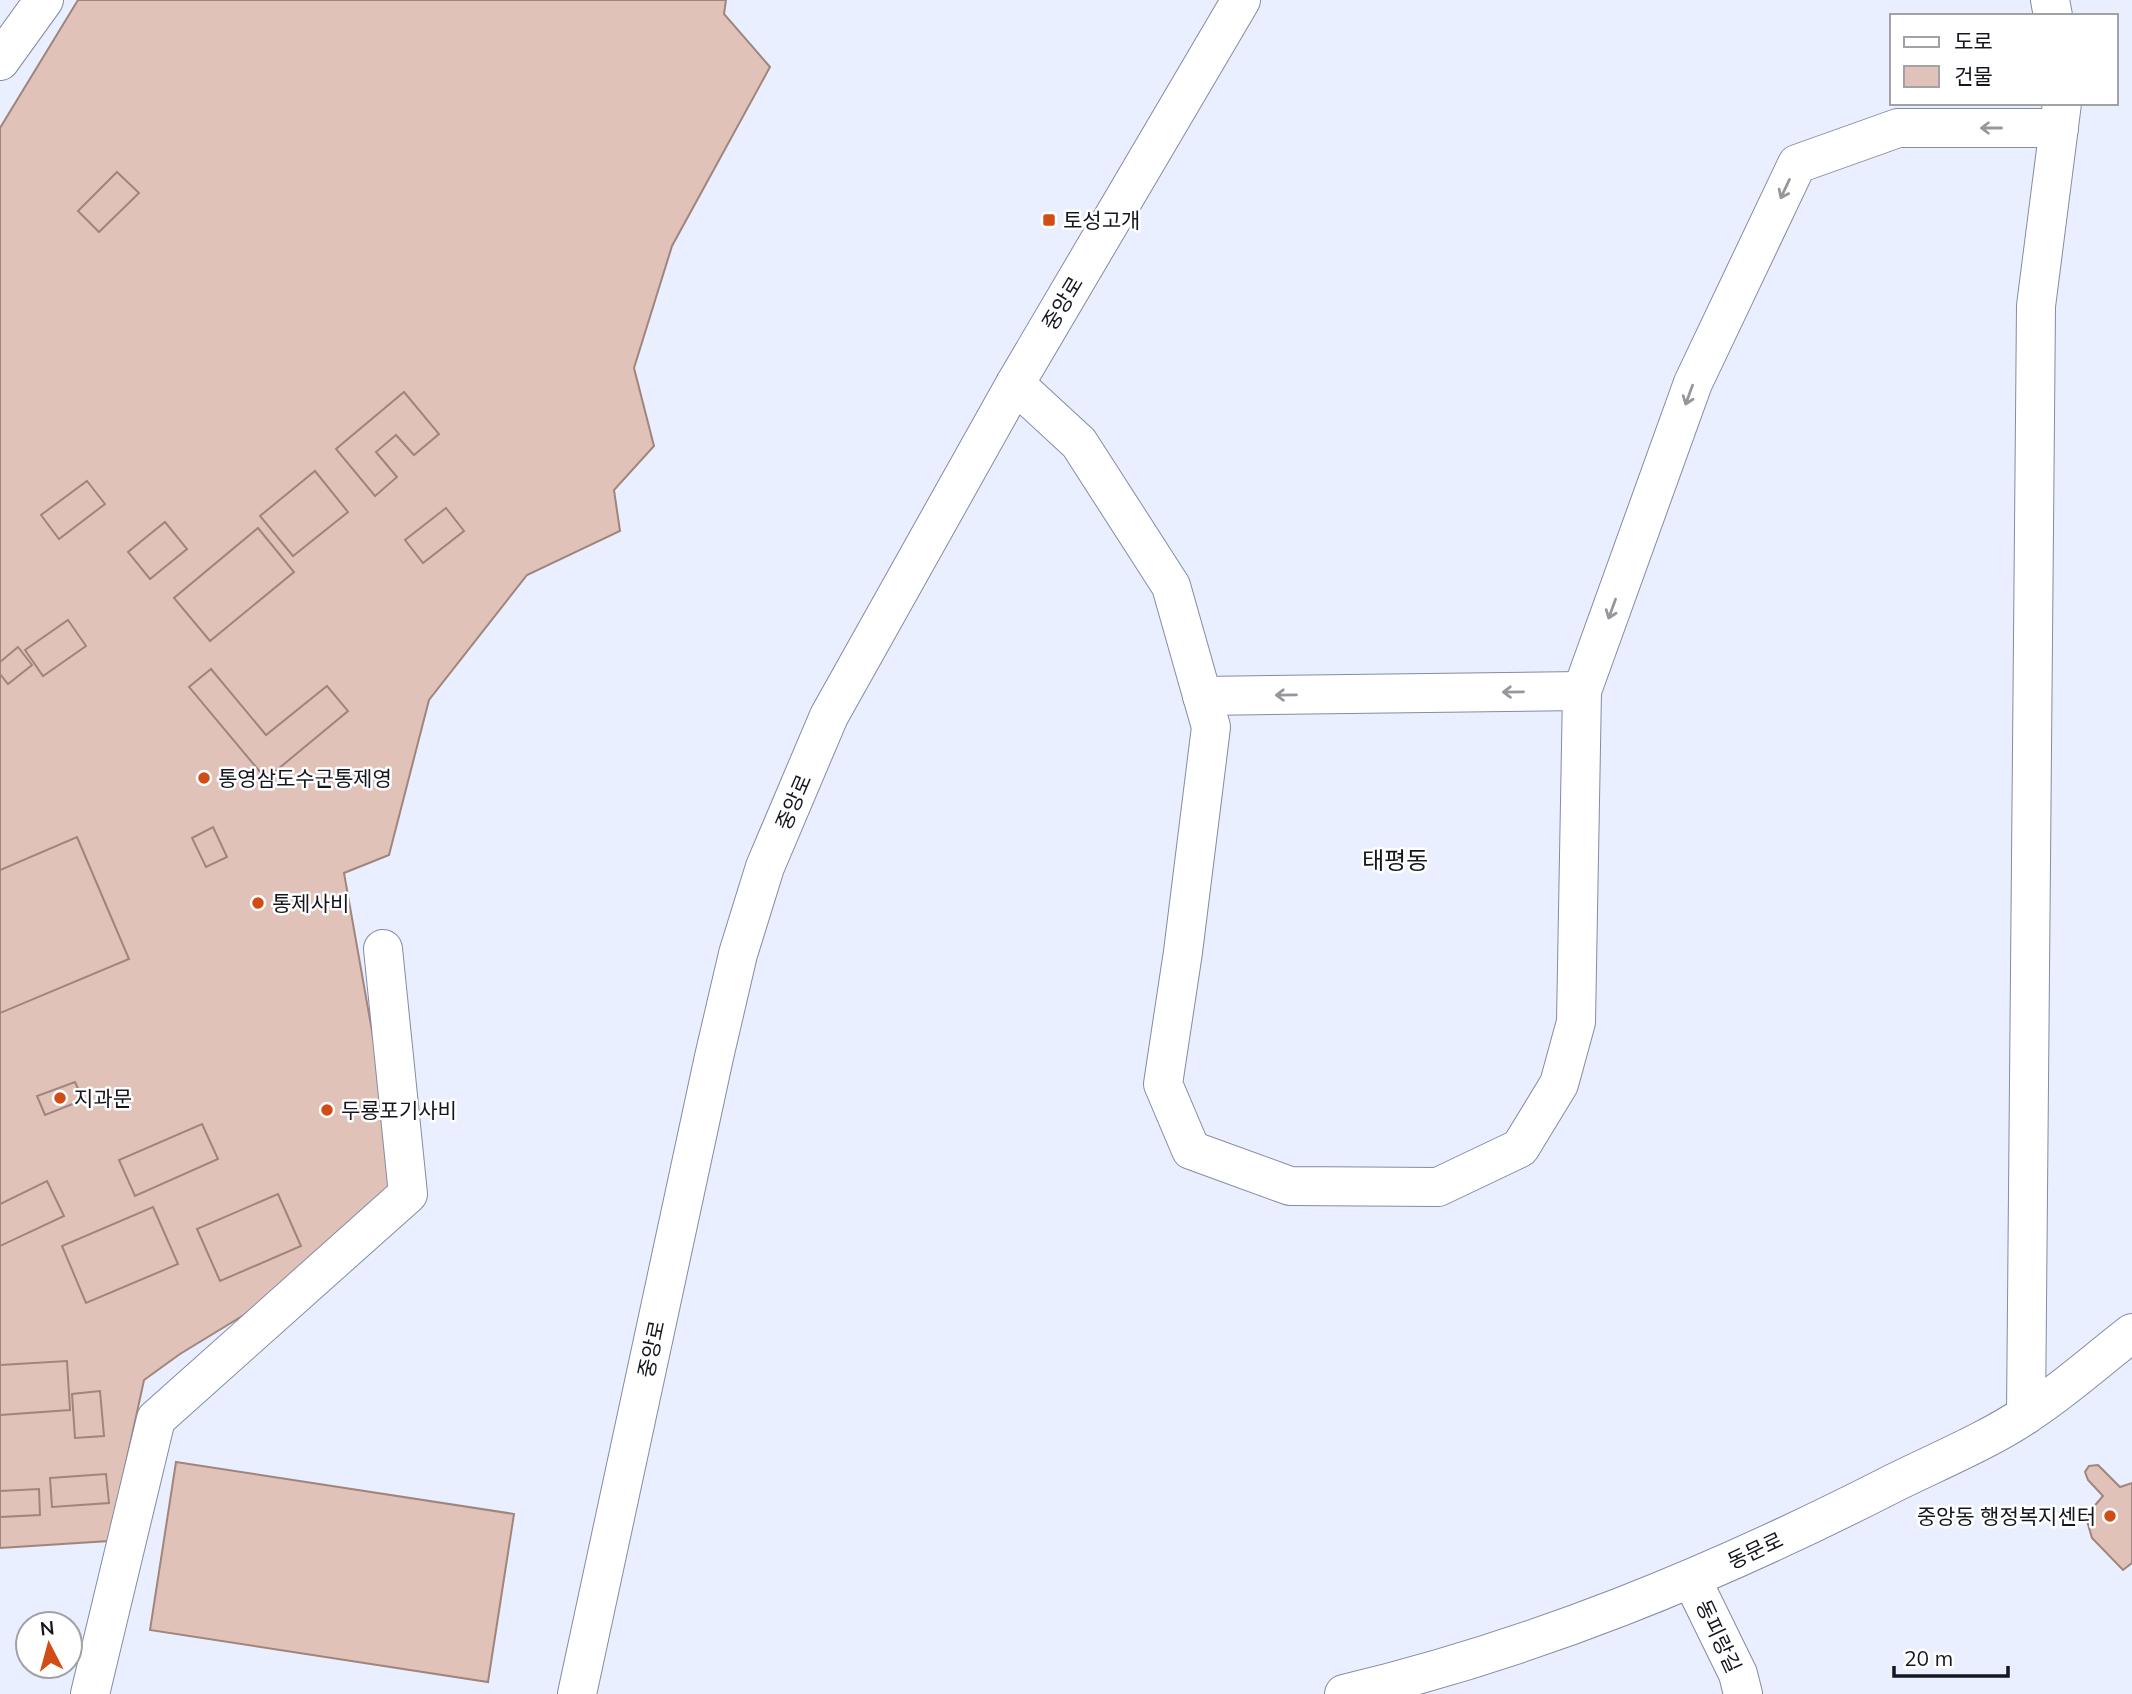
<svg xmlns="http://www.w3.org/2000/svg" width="2132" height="1694" viewBox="0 0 2132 1694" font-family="Mulish,'Noto Sans KR',sans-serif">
  <rect width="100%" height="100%" fill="#e9efff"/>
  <g fill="#e0c2b8" stroke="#a0857c" stroke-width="2">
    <path d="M78,0H726L724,14L770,67L672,246L634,368L654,446L614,490L620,531L527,575L429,700L389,855L344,873L395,1161L386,1205L306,1277L180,1354L144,1380L109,1541L0,1548V128Z"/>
    <path d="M117,172L139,193L99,232L78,211Z"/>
    <path d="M404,392L439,434L414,455L396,435L376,452L397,477L375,496L336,449Z"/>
    <path d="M315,471L348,512L293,556L260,516Z"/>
    <path d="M87,481L105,504L59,539L41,515Z"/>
    <path d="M446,508L464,531L423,563L405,540Z"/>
    <path d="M165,522L187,549L150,579L128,552Z"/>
    <path d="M258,528L294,572L210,641L174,598Z"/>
    <path d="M68,620L86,646L43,676L25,650Z"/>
    <path d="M18,647L32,665L8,684L0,674V662Z"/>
    <path d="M211,669L266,735L327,686L348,711L266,779L189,687Z"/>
    <path d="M213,827L227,857L206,867L192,838Z"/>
    <path d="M77,837L129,959L0,1013V870Z"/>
    <path d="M75,1082L83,1100L45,1115L37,1096Z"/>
    <path d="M202,1124L218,1159L135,1196L119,1160Z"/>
    <path d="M47,1181L64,1216L0,1246V1204Z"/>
    <path d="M278,1194L301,1246L220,1281L197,1229Z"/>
    <path d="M153,1207L178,1264L86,1303L62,1246Z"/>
    <path d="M67,1361L70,1410L0,1415V1365Z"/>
    <path d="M100,1391L104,1436L75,1438L72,1394Z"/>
    <path d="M176,1462L514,1514L488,1682L150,1630Z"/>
    <path d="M2098,1465L2120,1487L2132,1483V1563L2123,1570L2092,1538L2087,1521L2090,1511L2103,1496L2088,1480L2085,1472L2089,1466Z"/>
    <path d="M106,1474L109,1503L52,1507L50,1478Z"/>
    <path d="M39,1489L40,1515L0,1517V1491Z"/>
  </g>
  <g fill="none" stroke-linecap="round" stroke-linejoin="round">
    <g stroke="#848ba3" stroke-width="40">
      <g id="minor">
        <path d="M2050,0L2053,16"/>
        <path d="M0,61L44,0"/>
        <path d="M1015,384L1079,443L1171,586L1211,727L1183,952L1163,1084L1191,1150L1290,1186L1438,1187L1520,1148L1559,1084L1576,1022L1582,691L1693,383L1797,164L1898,128H2059"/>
        <path d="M1202,696L1582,691"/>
        <path d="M2026,1415L2036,306L2062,103"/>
        <path d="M1692,1580L1738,1674L1743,1694"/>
        <path d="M90,1694L156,1419L408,1194L383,949"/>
        <path d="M577,1694L714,1057L738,954L765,867L829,716L1015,384L1241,0"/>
        <path d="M1344,1694C1536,1648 1711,1576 1886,1487C1929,1465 1988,1441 2027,1414C2064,1390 2097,1360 2132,1333"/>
      </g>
    </g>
    <use href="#minor" stroke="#fff" stroke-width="38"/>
  </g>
  <defs><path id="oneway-shaft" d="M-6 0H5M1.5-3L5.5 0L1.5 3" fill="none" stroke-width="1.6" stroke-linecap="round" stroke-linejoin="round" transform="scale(1.75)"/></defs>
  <g stroke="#96979b">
    <use href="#oneway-shaft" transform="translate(1991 128) rotate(-180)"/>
    <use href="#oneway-shaft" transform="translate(1785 189) rotate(115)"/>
    <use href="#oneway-shaft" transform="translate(1689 395) rotate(110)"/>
    <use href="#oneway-shaft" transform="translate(1612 609) rotate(110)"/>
    <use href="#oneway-shaft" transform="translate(1513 692) rotate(179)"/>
    <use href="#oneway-shaft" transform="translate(1286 695) rotate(179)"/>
  </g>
  <g fill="#d24c15" stroke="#fff" stroke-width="2.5">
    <rect x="1042" y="213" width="14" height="14" rx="3.5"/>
    <circle cx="204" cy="778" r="7"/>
    <circle cx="258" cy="903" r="7"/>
    <circle cx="60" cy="1098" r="7"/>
    <circle cx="327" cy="1110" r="7"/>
    <circle cx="2110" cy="1516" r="7"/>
  </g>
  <g text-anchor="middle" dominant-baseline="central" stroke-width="5" stroke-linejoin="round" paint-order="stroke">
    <g font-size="21" fill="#151720" stroke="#fff" text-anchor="start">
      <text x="1063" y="220">토성고개</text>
      <text x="218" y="778">통영삼도수군통제영</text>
      <text x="272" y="903">통제사비</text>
      <text x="74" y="1098">지과문</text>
      <text x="341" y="1110">두룡포기사비</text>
      <text x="2096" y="1516" text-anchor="end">중앙동 행정복지센터</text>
    </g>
    <g font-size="21" fill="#151720" stroke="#fff">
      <text transform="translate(1062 303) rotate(-59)">중앙로</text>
      <text transform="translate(793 802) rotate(-67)">중앙로</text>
      <text transform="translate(651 1349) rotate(-78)">중앙로</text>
      <text transform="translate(1755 1550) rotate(-25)">동문로</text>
      <text transform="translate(1719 1636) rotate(65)">동피랑길</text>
    </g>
    <g font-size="24" fill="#151720" stroke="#fff">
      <text x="1395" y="860">태평동</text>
    </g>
  </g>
  <rect x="1890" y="14" width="228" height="91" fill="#ffffff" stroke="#a1a2a6" stroke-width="2"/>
  <rect x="1904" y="37" width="35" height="10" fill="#ffffff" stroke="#a1a2a6" stroke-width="2"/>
  <text x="1954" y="49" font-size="21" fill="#151720">도로</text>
  <rect x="1904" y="66" width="35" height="21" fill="#e0c2b8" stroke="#a1a2a6" stroke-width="2"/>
  <text x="1954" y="84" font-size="21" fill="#151720">건물</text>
  <g transform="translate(49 1645) rotate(354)"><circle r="33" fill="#ffffff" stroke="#a1a2a6" stroke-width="2"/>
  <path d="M0-5L12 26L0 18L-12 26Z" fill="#d24c15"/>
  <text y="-10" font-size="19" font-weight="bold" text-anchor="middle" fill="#151720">N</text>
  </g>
  <path d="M1894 1666v10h114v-10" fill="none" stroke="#151720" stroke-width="3.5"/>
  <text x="1904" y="1666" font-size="21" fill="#151720" stroke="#ffffff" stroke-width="5" paint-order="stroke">20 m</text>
</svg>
